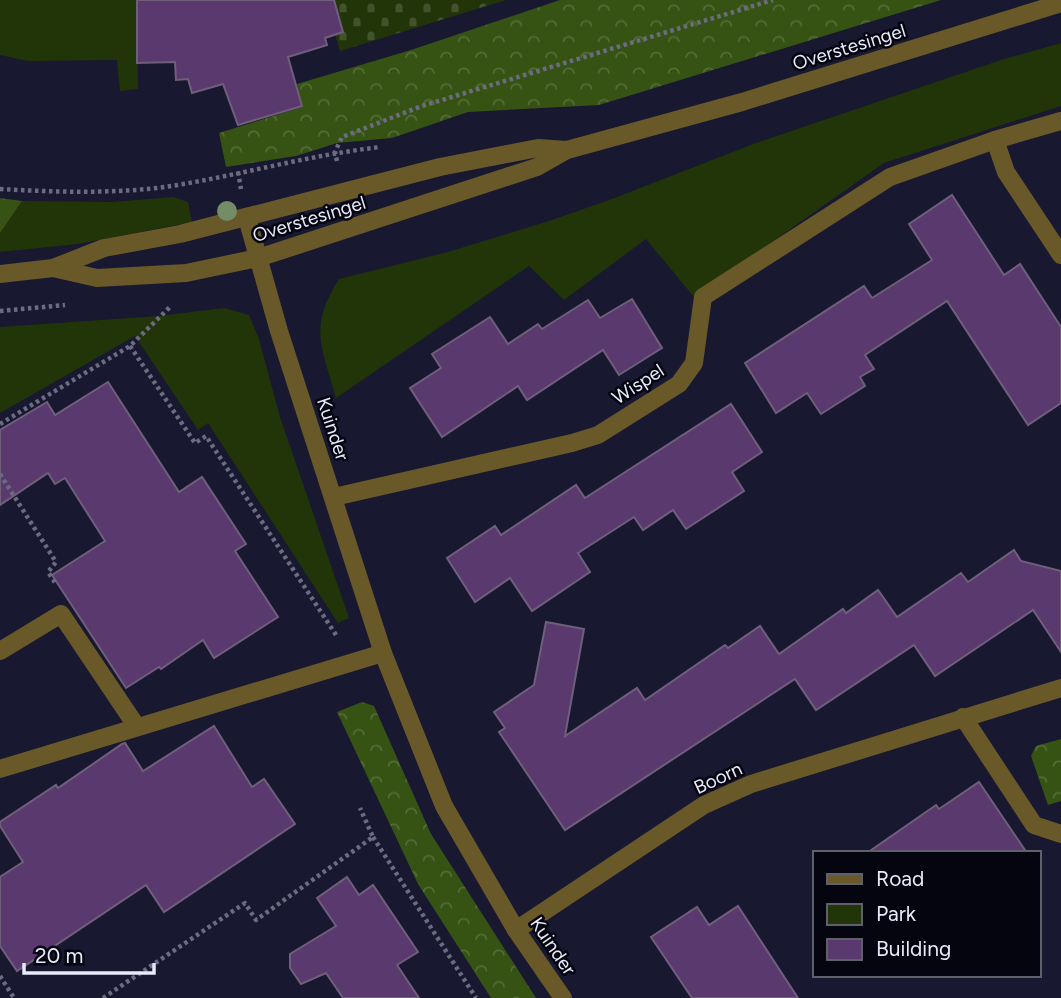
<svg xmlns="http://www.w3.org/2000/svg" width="1061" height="998" viewBox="0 0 1061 998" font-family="Figtree,sans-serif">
  <defs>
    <pattern id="forest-crowns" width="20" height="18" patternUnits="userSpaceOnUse" patternTransform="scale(1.75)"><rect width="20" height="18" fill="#375314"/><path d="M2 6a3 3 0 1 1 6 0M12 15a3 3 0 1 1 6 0" fill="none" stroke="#546c37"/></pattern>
    <pattern id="cemetery-stones" width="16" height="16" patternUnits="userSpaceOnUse" patternTransform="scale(1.75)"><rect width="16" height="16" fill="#223508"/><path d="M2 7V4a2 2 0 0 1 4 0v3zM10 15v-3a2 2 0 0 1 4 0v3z" fill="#42522d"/></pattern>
  </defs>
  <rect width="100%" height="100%" fill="#181831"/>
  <g fill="#223508">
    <path d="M0,0H137L138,89L120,91L117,60L28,61L0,55Z"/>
    <path d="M1061,43V106L884,163L694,297L646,239L564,300L529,266L336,398C322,347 308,328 339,279L448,252L549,221L612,199L756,143L1004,59Z"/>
    <path d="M173,197L188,202L192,222L78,244L0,252V233L22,201L113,202Z"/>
    <path d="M224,308L249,315L259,339L280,417L349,618L338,623L208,423L198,430L135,336L0,413V327L159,316Z"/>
  </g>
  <g fill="url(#forest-crowns)">
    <path d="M560,0H941L599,105L468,112L392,138L337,143L296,156L226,167L219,133L302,107L297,84L411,50Z"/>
    <path d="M0,198L22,201L0,233Z"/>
    <path d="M362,702L374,706L431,834L536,998H491L418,884L337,712Z"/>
    <path d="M1061,739V801L1048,805L1031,756L1036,746Z"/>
  </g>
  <path fill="url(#cemetery-stones)" d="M325,0H506L340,51Z"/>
  <g fill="#5a396f" stroke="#6f5f7a" stroke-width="2">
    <path d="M137,0H334L343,32L325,38L327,45L288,57L302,106L238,125L223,84L192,93L188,79L176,80L175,62L137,63Z"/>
    <path d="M952,195L1004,275L1020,264L1061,327V403L1028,425L947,301L865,355L874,369L860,377L865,386L821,414L807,393L776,413L745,363L864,286L872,298L932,260L909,224Z"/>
    <path d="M632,299L662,348L619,375L603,350L527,400L518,386L442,437L410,388L441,368L432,354L490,317L508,344L538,324L542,329L588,300L600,318Z"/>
    <path d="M108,382L179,492L202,477L246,544L235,551L278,617L214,658L203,640L161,669L159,667L126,688L52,575L105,541L65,478L55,484L48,473L0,505V430L47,402L55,415Z"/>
    <path d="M731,404L762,452L732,472L744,491L686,529L673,510L643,530L634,517L578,553L590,572L532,611L510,578L475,602L447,558L495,526L501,535L576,485L585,498Z"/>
    <path d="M1014,550L1021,561L1061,571V652L1033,610L935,676L914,645L816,710L795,679L565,830L499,732L505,728L494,712L534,685L546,622L584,629L565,736L637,688L645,700L725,645L728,648L760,626L779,654L843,609L846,613L878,590L897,617L961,573L968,582Z"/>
    <path d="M214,726L252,787L264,779L295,824L164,912L146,885L17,971L0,946V877L23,862L0,826V822L56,785L58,788L122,744L125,743L143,771Z"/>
    <path d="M979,782L1027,853H867L936,805L939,809Z"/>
    <path d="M347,877L359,895L373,885L418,952L397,965L419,998H343L326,973L301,984L290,968V954L336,926L317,898Z"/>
    <path d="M738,906L798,998H692L651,937L697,907L709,925Z"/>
  </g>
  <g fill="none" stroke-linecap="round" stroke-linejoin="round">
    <g stroke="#6b6b81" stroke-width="4.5" stroke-dasharray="3.5 3.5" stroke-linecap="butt">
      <path d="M337,161L335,152L342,137L422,106L773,0"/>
      <path d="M238,172L241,189"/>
      <path d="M0,189C55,192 111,194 165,187C238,176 308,155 381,147"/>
      <path d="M0,311L65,305"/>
      <path d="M130,346L195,443L206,436L336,635"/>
      <path d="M0,424L130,346L171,306"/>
      <path d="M0,474L56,562L48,572L56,584"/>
      <path d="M373,837L476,998"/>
      <path d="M0,976L14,998"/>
      <path d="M103,998L245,903L256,920L373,837L360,808"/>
    </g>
    <g stroke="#695929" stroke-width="18">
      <path d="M0,651L61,614L137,727"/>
      <path d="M963,717L1034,825L1061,834"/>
    </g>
    <g stroke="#695929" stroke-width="18">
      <path d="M995,140L1006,172L1061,255"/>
      <path d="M247,218L279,331L383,653L444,806L516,930L563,998"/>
      <path d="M334,497L572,443L598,435L679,384L694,363L703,297L890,177L995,140L1061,121"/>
      <path d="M0,769L383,653"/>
      <path d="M516,930L704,805L751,784L1061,688"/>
    </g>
    <g stroke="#695929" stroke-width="18">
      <path d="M53,268L97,278L186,273L258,258L537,167L567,150L742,102L1061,3"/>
      <path d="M0,274L53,268L104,248L180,234L440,167L538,148L567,150"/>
    </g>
  </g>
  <circle fill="#748d67" cx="227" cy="211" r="10"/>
  <g text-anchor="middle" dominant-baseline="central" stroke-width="5" stroke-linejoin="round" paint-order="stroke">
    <g font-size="19" fill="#e8e9fa" stroke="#05050f">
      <text transform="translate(849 47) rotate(-17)">Overstesingel</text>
      <text transform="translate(309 219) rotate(-17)">Overstesingel</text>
      <text transform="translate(638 384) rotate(-33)">Wispel</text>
      <text transform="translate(333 429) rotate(72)">Kuinder</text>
      <text transform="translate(718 778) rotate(-25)">Boorn</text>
      <text transform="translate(553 946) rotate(56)">Kuinder</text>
    </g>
  </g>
  <rect x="813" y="851" width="228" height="126" fill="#05050f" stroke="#60606d" stroke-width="2"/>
  <rect x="827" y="874" width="35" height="10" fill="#695929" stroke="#60606d" stroke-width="2"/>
  <text x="876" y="886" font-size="21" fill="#e8e9fa">Road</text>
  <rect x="827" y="904" width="35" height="21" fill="#223508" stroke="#60606d" stroke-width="2"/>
  <text x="876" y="921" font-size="21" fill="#e8e9fa">Park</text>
  <rect x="827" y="939" width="35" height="21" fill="#5a396f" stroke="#60606d" stroke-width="2"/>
  <text x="876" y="956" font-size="21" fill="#e8e9fa">Building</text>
  <path d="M24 963v10h130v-10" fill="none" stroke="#e8e9fa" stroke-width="3.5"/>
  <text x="35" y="963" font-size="21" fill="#e8e9fa" stroke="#05050f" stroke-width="5" paint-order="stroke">20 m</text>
</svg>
